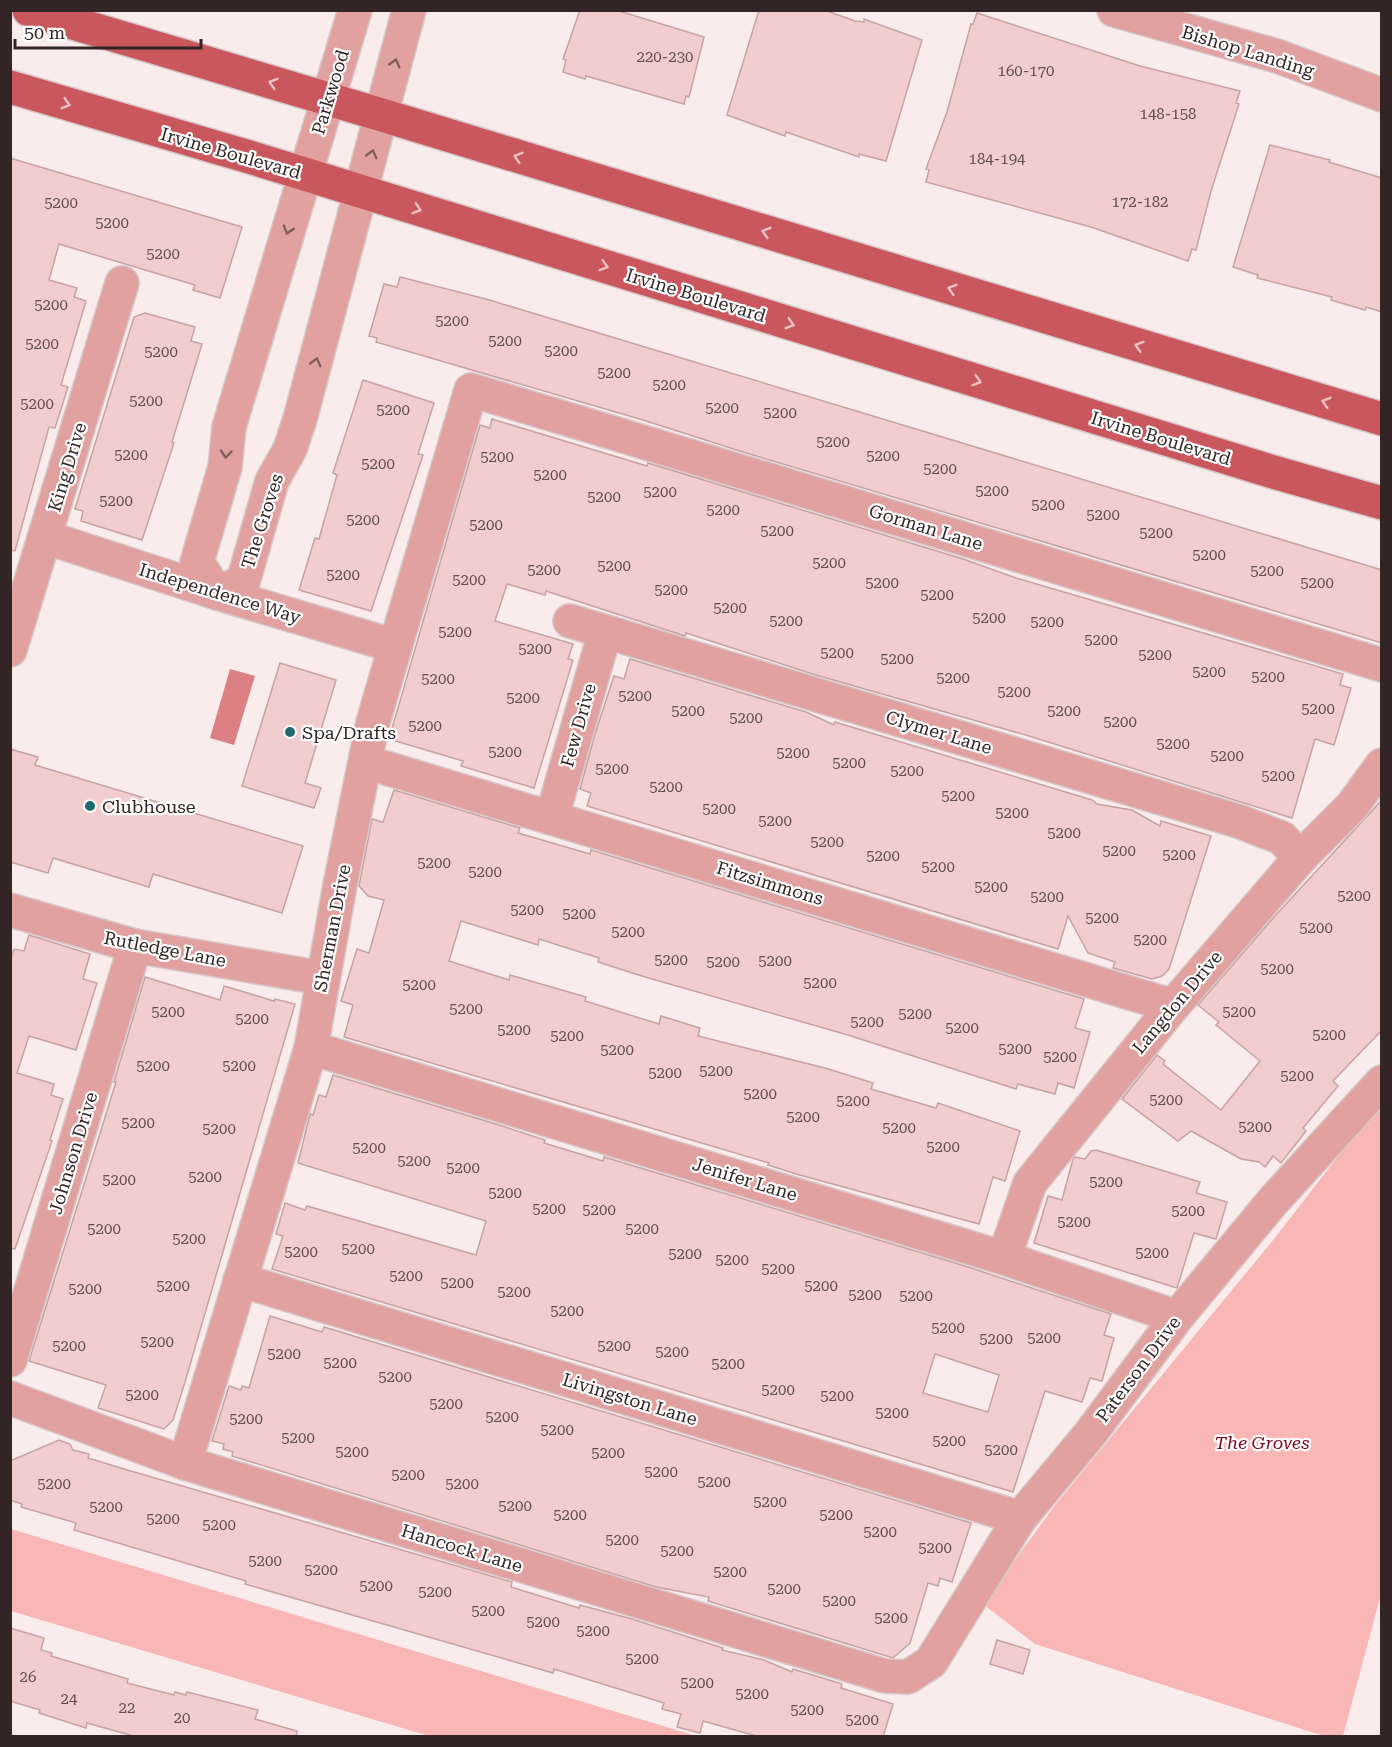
<svg xmlns="http://www.w3.org/2000/svg" width="1392" height="1747" viewBox="0 0 1392 1747" font-family="'Roboto Serif',serif">
  <rect width="100%" height="100%" fill="#fbecec"/>
  <g fill="#f8b6b6">
    <path d="M1381,1101V1594L1343,1736H1324L1035,1644L983,1604L1056,1504L1274,1239Z"/>
    <path d="M10,1529H11L696,1736H429L11,1611Z"/>
  </g>
  <path fill="#dc8183" d="M230,669L255,676L234,745L210,738Z"/>
  <g fill="#f2cdcd" stroke="#c6a3a3" stroke-width="1.5" fill-rule="evenodd">
    <path d="M580,10H616L704,37L689,97L686,96L684,104L586,76L585,79L563,72L566,60L563,59Z"/>
    <path d="M759,10H824L855,21L864,22V19L922,40L886,161L859,154V157L786,132L785,136L727,115Z"/>
    <path d="M977,13L1140,66L1240,91L1236,103L1239,104L1211,191L1196,250L1192,249L1188,261L1091,227L926,182L929,170L926,169L947,112L971,24H973Z"/>
    <path d="M1270,145L1330,160L1329,162L1382,178V312L1366,307L1365,310L1331,300L1332,297L1257,278L1258,275L1233,267Z"/>
    <path d="M10,158L242,227L220,298L193,290L195,285L59,244L49,280L77,288L74,297L86,301L61,385L68,387L55,428L49,427L15,551L10,550Z"/>
    <path d="M400,277L486,299L1382,570V643L743,452L643,420L376,342L377,338L369,336L384,284L397,287Z"/>
    <path d="M145,313L195,327L191,341L202,344L172,442L174,443L142,540L81,521L83,511L75,509L134,317Z"/>
    <path d="M363,380L434,403L418,454L423,455L371,611L299,590L315,538L319,539L337,475L333,473Z"/>
    <path d="M492,419L647,466L648,463L963,559L1016,578L1343,674L1340,685L1351,688L1334,745L1315,739L1292,818L1029,736L816,675L686,633L685,636L676,633L546,591L545,595L507,584L495,621L573,644L568,659L573,660L534,788L461,766L463,761L389,739L480,425L490,428Z"/>
    <path d="M630,659L806,712L834,725L835,722L1092,800L1097,804L1132,810L1160,826L1161,821L1211,836L1169,969L1162,976L1152,979L1113,968L1115,962L1088,953L1068,916L1058,949L587,806L591,793L580,789L595,734L614,676L624,679Z"/>
    <path d="M280,663L336,680L305,783L321,788L314,808L242,786Z"/>
    <path d="M10,749L38,757L35,765L303,846L282,913L153,874L149,887L53,858L48,873L10,862Z"/>
    <path d="M394,790L520,828L518,833L590,854L591,850L1084,999L1075,1028L1090,1032L1074,1088L1058,1083L1055,1094L1018,1084L1016,1089L848,1035L645,977L598,962L599,958L539,939L538,945L461,921L449,961L509,980L510,975L586,997L585,1001L659,1024L661,1016L700,1028L698,1036L825,1068L873,1083L871,1089L936,1108L938,1103L1020,1131L1005,1181L993,1177L979,1224L796,1174L768,1165L769,1163L344,1037L353,1005L341,1001L357,949L369,953L384,900L368,896L359,886L372,819L383,822Z"/>
    <path d="M1382,800V1030L1333,1081L1338,1086L1303,1128L1306,1131L1281,1163L1273,1156L1265,1167L1259,1162L1241,1159L1191,1131L1178,1141L1122,1099L1157,1055L1165,1061L1163,1064L1221,1110L1260,1061L1216,1025L1219,1022L1198,1005L1275,916Z"/>
    <path d="M29,935L90,954L83,979L97,983L76,1050L29,1036L17,1073L54,1084L51,1095L63,1099L50,1140L52,1141L15,1249L10,1248V961L14,949L24,951Z"/>
    <path d="M145,977L220,1000L224,986L274,1001L275,999L295,1004L185,1382L173,1420L164,1429L98,1408L106,1385L29,1361L116,1082H114Z"/>
    <path d="M333,1075L496,1124L545,1140L544,1143L603,1161L604,1157L965,1266L1111,1314L1104,1335L1114,1338L1102,1381L1090,1378L1082,1402L1045,1391L1013,1492L272,1269L283,1236L276,1234L285,1203L305,1210L307,1206L476,1255L486,1221L298,1163L310,1114L313,1115L319,1095L326,1097ZM935,1354L999,1375L988,1412L923,1393Z"/>
    <path d="M1096,1150L1200,1182L1196,1193L1227,1202L1216,1239L1194,1233L1177,1288L1034,1243L1048,1196L1062,1200L1073,1159L1075,1157L1085,1159L1091,1151Z"/>
    <path d="M270,1316L322,1332L324,1327L971,1523L952,1582L940,1578L938,1586L928,1583L910,1643L893,1658L708,1601L709,1597L656,1587L232,1456L233,1452L223,1449L224,1444L212,1441L229,1386L241,1390L242,1386L249,1388Z"/>
    <path d="M59,1440L70,1444L73,1450L89,1454L88,1458L124,1469L512,1582L511,1587L579,1608L580,1605L632,1619L723,1648L722,1650L764,1660L792,1672L793,1669L842,1684L841,1688L893,1704L883,1737H760L703,1721L700,1733L677,1727L681,1714L662,1709L664,1703L554,1669L553,1673L245,1584L246,1581L74,1530L76,1523L21,1507L22,1504L10,1500V1461Z"/>
    <path d="M10,1628L44,1638L41,1650L52,1653L51,1656L128,1679L127,1683L174,1695L175,1692L186,1695L187,1692L258,1710L255,1719L297,1731L296,1737H137L87,1723L86,1728L39,1713L40,1710L10,1701Z"/>
    <path d="M997,1640L1030,1650L1023,1674L990,1664Z"/>
  </g>
  <g fill="none" stroke-linecap="round" stroke-linejoin="round">
    <g stroke="#d7c8c8" stroke-width="36">
      <g id="minor">
        <path d="M355,10L229,427L225,467L197,562L217,593L243,582L272,481L290,449L300,419L409,10"/>
        <path d="M1114,10L1277,56L1382,95"/>
        <path d="M45,537L217,593L395,646"/>
        <path d="M570,621L1238,821L1282,838L1300,858"/>
        <path d="M10,650L122,283"/>
        <path d="M366,762L1173,1006"/>
        <path d="M552,817L605,632"/>
        <path d="M10,910L135,946L322,978"/>
        <path d="M311,1048L1004,1258L1177,1317"/>
        <path d="M1004,1258L1030,1183L1173,1006L1300,858L1352,806L1382,765"/>
        <path d="M240,1280L1020,1518"/>
        <path d="M10,1360L135,946"/>
        <path d="M10,1398L185,1463L885,1676L908,1677L931,1662L1020,1518L1090,1434L1177,1317L1274,1200L1382,1082"/>
        <path d="M185,1463L311,1048L340,885L373,722L471,390L1382,665"/>
      </g>
    </g>
    <g stroke="#d7c8c8" stroke-width="36">
      <g id="major">
        <path d="M29,10L382,115L1382,419"/>
        <path d="M10,87L256,159L1270,471L1382,503"/>
      </g>
    </g>
    <use href="#minor" stroke="#e1a1a0" stroke-width="33"/>
    <use href="#major" stroke="#ca575e" stroke-width="33"/>
  </g>
  <defs><path id="oneway-chevron" d="M-2-3.5L2.5 0L-2 3.5" fill="none" stroke-width="1.6" stroke-linecap="round" stroke-linejoin="round" transform="scale(1.5)"/></defs>
  <g stroke="#815d5c">
    <use href="#oneway-chevron" transform="translate(395 63) rotate(-75)"/>
    <use href="#oneway-chevron" transform="translate(372 154) rotate(-75)"/>
    <use href="#oneway-chevron" transform="translate(288 230) rotate(107)"/>
    <use href="#oneway-chevron" transform="translate(316 362) rotate(-75)"/>
    <use href="#oneway-chevron" transform="translate(226 454) rotate(95)"/>
  </g>
  <g stroke="#ecc4c6">
    <use href="#oneway-chevron" transform="translate(273 83) rotate(-163)"/>
    <use href="#oneway-chevron" transform="translate(66 104) rotate(17)"/>
    <use href="#oneway-chevron" transform="translate(518 157) rotate(-163)"/>
    <use href="#oneway-chevron" transform="translate(417 209) rotate(17)"/>
    <use href="#oneway-chevron" transform="translate(766 232) rotate(-163)"/>
    <use href="#oneway-chevron" transform="translate(604 266) rotate(17)"/>
    <use href="#oneway-chevron" transform="translate(952 289) rotate(-163)"/>
    <use href="#oneway-chevron" transform="translate(790 324) rotate(17)"/>
    <use href="#oneway-chevron" transform="translate(1139 346) rotate(-163)"/>
    <use href="#oneway-chevron" transform="translate(977 381) rotate(17)"/>
    <use href="#oneway-chevron" transform="translate(1326 402) rotate(-163)"/>
  </g>
  <g fill="#1e6a6e" stroke="#fefefe" stroke-width="2">
    <circle cx="290" cy="732" r="6"/>
    <circle cx="90" cy="806" r="6"/>
  </g>
  <g text-anchor="middle" dominant-baseline="central" stroke-width="4.5" stroke-linejoin="round" paint-order="stroke">
    <g font-size="15" fill="#634f4f">
      <text x="665" y="57">220-230</text>
      <text x="1026" y="71">160-170</text>
      <text x="1168" y="114">148-158</text>
      <text x="997" y="159">184-194</text>
      <text x="1140" y="202">172-182</text>
      <text x="61" y="203">5200</text>
      <text x="112" y="223">5200</text>
      <text x="163" y="254">5200</text>
      <text x="51" y="305">5200</text>
      <text x="452" y="321">5200</text>
      <text x="505" y="341">5200</text>
      <text x="42" y="344">5200</text>
      <text x="561" y="351">5200</text>
      <text x="161" y="352">5200</text>
      <text x="614" y="373">5200</text>
      <text x="669" y="385">5200</text>
      <text x="146" y="401">5200</text>
      <text x="37" y="404">5200</text>
      <text x="722" y="408">5200</text>
      <text x="393" y="410">5200</text>
      <text x="780" y="413">5200</text>
      <text x="833" y="442">5200</text>
      <text x="131" y="455">5200</text>
      <text x="883" y="456">5200</text>
      <text x="497" y="457">5200</text>
      <text x="378" y="464">5200</text>
      <text x="940" y="469">5200</text>
      <text x="550" y="475">5200</text>
      <text x="992" y="491">5200</text>
      <text x="660" y="492">5200</text>
      <text x="604" y="497">5200</text>
      <text x="116" y="501">5200</text>
      <text x="1048" y="505">5200</text>
      <text x="723" y="510">5200</text>
      <text x="1103" y="515">5200</text>
      <text x="363" y="520">5200</text>
      <text x="486" y="525">5200</text>
      <text x="777" y="531">5200</text>
      <text x="1156" y="533">5200</text>
      <text x="1209" y="555">5200</text>
      <text x="829" y="563">5200</text>
      <text x="614" y="566">5200</text>
      <text x="544" y="570">5200</text>
      <text x="1267" y="571">5200</text>
      <text x="343" y="575">5200</text>
      <text x="469" y="580">5200</text>
      <text x="882" y="583">5200</text>
      <text x="1317" y="583">5200</text>
      <text x="671" y="590">5200</text>
      <text x="937" y="595">5200</text>
      <text x="730" y="608">5200</text>
      <text x="989" y="618">5200</text>
      <text x="786" y="621">5200</text>
      <text x="1047" y="622">5200</text>
      <text x="455" y="632">5200</text>
      <text x="1101" y="640">5200</text>
      <text x="535" y="649">5200</text>
      <text x="837" y="653">5200</text>
      <text x="1155" y="655">5200</text>
      <text x="897" y="659">5200</text>
      <text x="1209" y="672">5200</text>
      <text x="1268" y="677">5200</text>
      <text x="953" y="678">5200</text>
      <text x="438" y="679">5200</text>
      <text x="1014" y="692">5200</text>
      <text x="635" y="696">5200</text>
      <text x="523" y="698">5200</text>
      <text x="1318" y="709">5200</text>
      <text x="688" y="711">5200</text>
      <text x="1064" y="711">5200</text>
      <text x="746" y="718">5200</text>
      <text x="1120" y="722">5200</text>
      <text x="425" y="726">5200</text>
      <text x="1173" y="744">5200</text>
      <text x="505" y="752">5200</text>
      <text x="793" y="753">5200</text>
      <text x="1227" y="756">5200</text>
      <text x="849" y="763">5200</text>
      <text x="612" y="769">5200</text>
      <text x="907" y="771">5200</text>
      <text x="1278" y="776">5200</text>
      <text x="666" y="787">5200</text>
      <text x="958" y="796">5200</text>
      <text x="719" y="809">5200</text>
      <text x="1012" y="813">5200</text>
      <text x="775" y="821">5200</text>
      <text x="1064" y="833">5200</text>
      <text x="827" y="842">5200</text>
      <text x="1119" y="851">5200</text>
      <text x="1179" y="855">5200</text>
      <text x="883" y="856">5200</text>
      <text x="434" y="863">5200</text>
      <text x="938" y="867">5200</text>
      <text x="485" y="872">5200</text>
      <text x="991" y="887">5200</text>
      <text x="1354" y="896">5200</text>
      <text x="1047" y="897">5200</text>
      <text x="527" y="910">5200</text>
      <text x="579" y="914">5200</text>
      <text x="1102" y="918">5200</text>
      <text x="1316" y="928">5200</text>
      <text x="628" y="932">5200</text>
      <text x="1150" y="940">5200</text>
      <text x="671" y="960">5200</text>
      <text x="775" y="961">5200</text>
      <text x="723" y="962">5200</text>
      <text x="1277" y="969">5200</text>
      <text x="820" y="983">5200</text>
      <text x="419" y="985">5200</text>
      <text x="466" y="1009">5200</text>
      <text x="168" y="1012">5200</text>
      <text x="1239" y="1012">5200</text>
      <text x="915" y="1014">5200</text>
      <text x="252" y="1019">5200</text>
      <text x="867" y="1022">5200</text>
      <text x="962" y="1028">5200</text>
      <text x="514" y="1030">5200</text>
      <text x="1329" y="1035">5200</text>
      <text x="567" y="1036">5200</text>
      <text x="1015" y="1049">5200</text>
      <text x="617" y="1050">5200</text>
      <text x="1060" y="1057">5200</text>
      <text x="153" y="1066">5200</text>
      <text x="239" y="1066">5200</text>
      <text x="716" y="1071">5200</text>
      <text x="665" y="1073">5200</text>
      <text x="1297" y="1076">5200</text>
      <text x="760" y="1094">5200</text>
      <text x="1166" y="1100">5200</text>
      <text x="853" y="1101">5200</text>
      <text x="803" y="1117">5200</text>
      <text x="138" y="1123">5200</text>
      <text x="1255" y="1127">5200</text>
      <text x="899" y="1128">5200</text>
      <text x="219" y="1129">5200</text>
      <text x="943" y="1147">5200</text>
      <text x="369" y="1148">5200</text>
      <text x="414" y="1161">5200</text>
      <text x="463" y="1168">5200</text>
      <text x="205" y="1177">5200</text>
      <text x="119" y="1180">5200</text>
      <text x="1106" y="1182">5200</text>
      <text x="505" y="1193">5200</text>
      <text x="549" y="1209">5200</text>
      <text x="599" y="1210">5200</text>
      <text x="1188" y="1211">5200</text>
      <text x="1074" y="1222">5200</text>
      <text x="104" y="1229">5200</text>
      <text x="642" y="1229">5200</text>
      <text x="189" y="1239">5200</text>
      <text x="358" y="1249">5200</text>
      <text x="301" y="1252">5200</text>
      <text x="1152" y="1253">5200</text>
      <text x="685" y="1254">5200</text>
      <text x="732" y="1260">5200</text>
      <text x="778" y="1269">5200</text>
      <text x="406" y="1276">5200</text>
      <text x="457" y="1283">5200</text>
      <text x="173" y="1286">5200</text>
      <text x="821" y="1286">5200</text>
      <text x="85" y="1289">5200</text>
      <text x="514" y="1292">5200</text>
      <text x="865" y="1295">5200</text>
      <text x="916" y="1296">5200</text>
      <text x="567" y="1311">5200</text>
      <text x="948" y="1328">5200</text>
      <text x="1044" y="1338">5200</text>
      <text x="996" y="1339">5200</text>
      <text x="157" y="1342">5200</text>
      <text x="69" y="1346">5200</text>
      <text x="614" y="1346">5200</text>
      <text x="672" y="1352">5200</text>
      <text x="284" y="1354">5200</text>
      <text x="340" y="1363">5200</text>
      <text x="728" y="1364">5200</text>
      <text x="395" y="1377">5200</text>
      <text x="778" y="1390">5200</text>
      <text x="142" y="1395">5200</text>
      <text x="837" y="1396">5200</text>
      <text x="446" y="1404">5200</text>
      <text x="892" y="1413">5200</text>
      <text x="502" y="1417">5200</text>
      <text x="246" y="1419">5200</text>
      <text x="557" y="1430">5200</text>
      <text x="298" y="1438">5200</text>
      <text x="949" y="1441">5200</text>
      <text x="1001" y="1450">5200</text>
      <text x="352" y="1452">5200</text>
      <text x="608" y="1453">5200</text>
      <text x="661" y="1472">5200</text>
      <text x="408" y="1475">5200</text>
      <text x="714" y="1482">5200</text>
      <text x="54" y="1484">5200</text>
      <text x="462" y="1484">5200</text>
      <text x="770" y="1502">5200</text>
      <text x="515" y="1506">5200</text>
      <text x="106" y="1507">5200</text>
      <text x="570" y="1515">5200</text>
      <text x="836" y="1515">5200</text>
      <text x="163" y="1519">5200</text>
      <text x="219" y="1525">5200</text>
      <text x="880" y="1532">5200</text>
      <text x="622" y="1540">5200</text>
      <text x="935" y="1548">5200</text>
      <text x="677" y="1551">5200</text>
      <text x="265" y="1561">5200</text>
      <text x="321" y="1570">5200</text>
      <text x="730" y="1572">5200</text>
      <text x="376" y="1586">5200</text>
      <text x="784" y="1589">5200</text>
      <text x="435" y="1592">5200</text>
      <text x="839" y="1601">5200</text>
      <text x="488" y="1611">5200</text>
      <text x="891" y="1618">5200</text>
      <text x="543" y="1622">5200</text>
      <text x="593" y="1631">5200</text>
      <text x="642" y="1659">5200</text>
      <text x="28" y="1677">26</text>
      <text x="697" y="1683">5200</text>
      <text x="752" y="1694">5200</text>
      <text x="69" y="1699">24</text>
      <text x="127" y="1708">22</text>
      <text x="807" y="1710">5200</text>
      <text x="182" y="1718">20</text>
      <text x="862" y="1720">5200</text>
    </g>
    <g font-size="18" fill="#332525" stroke="#fefefe">
      <text transform="translate(1248 51) rotate(17)">Bishop Landing</text>
      <text transform="translate(330 92) rotate(-73)">Parkwood</text>
      <text transform="translate(231 153) rotate(16)">Irvine Boulevard</text>
      <text transform="translate(696 295) rotate(17)">Irvine Boulevard</text>
      <text transform="translate(1161 438) rotate(17)">Irvine Boulevard</text>
      <text transform="translate(67 467) rotate(-73)">King Drive</text>
      <text transform="translate(262 521) rotate(-72)">The Groves</text>
      <text transform="translate(926 527) rotate(17)">Gorman Lane</text>
      <text transform="translate(220 593) rotate(17)">Independence Way</text>
      <text transform="translate(578 725) rotate(-74)">Few Drive</text>
      <text transform="translate(939 732) rotate(17)">Clymer Lane</text>
      <text transform="translate(770 883) rotate(17)">Fitzsimmons</text>
      <text transform="translate(332 928) rotate(-79)">Sherman Drive</text>
      <text transform="translate(165 949) rotate(11)">Rutledge Lane</text>
      <text transform="translate(1177 1002) rotate(-50)">Langdon Drive</text>
      <text transform="translate(73 1153) rotate(-73)">Johnson Drive</text>
      <text transform="translate(745 1179) rotate(17)">Jenifer Lane</text>
      <text transform="translate(1138 1369) rotate(-53)">Paterson Drive</text>
      <text transform="translate(630 1399) rotate(17)">Livingston Lane</text>
      <text transform="translate(462 1548) rotate(17)">Hancock Lane</text>
    </g>
    <g font-size="18" fill="#332525" stroke="#fefefe" text-anchor="start">
      <text x="302" y="732">Spa/Drafts</text>
      <text x="102" y="806">Clubhouse</text>
    </g>
    <g font-size="18" font-style="italic" fill="#7a0920" stroke="#fefefe">
      <text x="1262" y="1442">The Groves</text>
    </g>
  </g>
  <rect width="1392" height="1747" fill="none" stroke="#332525" stroke-width="24"/>
  <path d="M15 39v9h186v-9" fill="none" stroke="#332525" stroke-width="3"/>
  <text x="24" y="39" font-size="18" fill="#332525" stroke="#fefefe" stroke-width="4.5" paint-order="stroke">50 m</text>
</svg>
